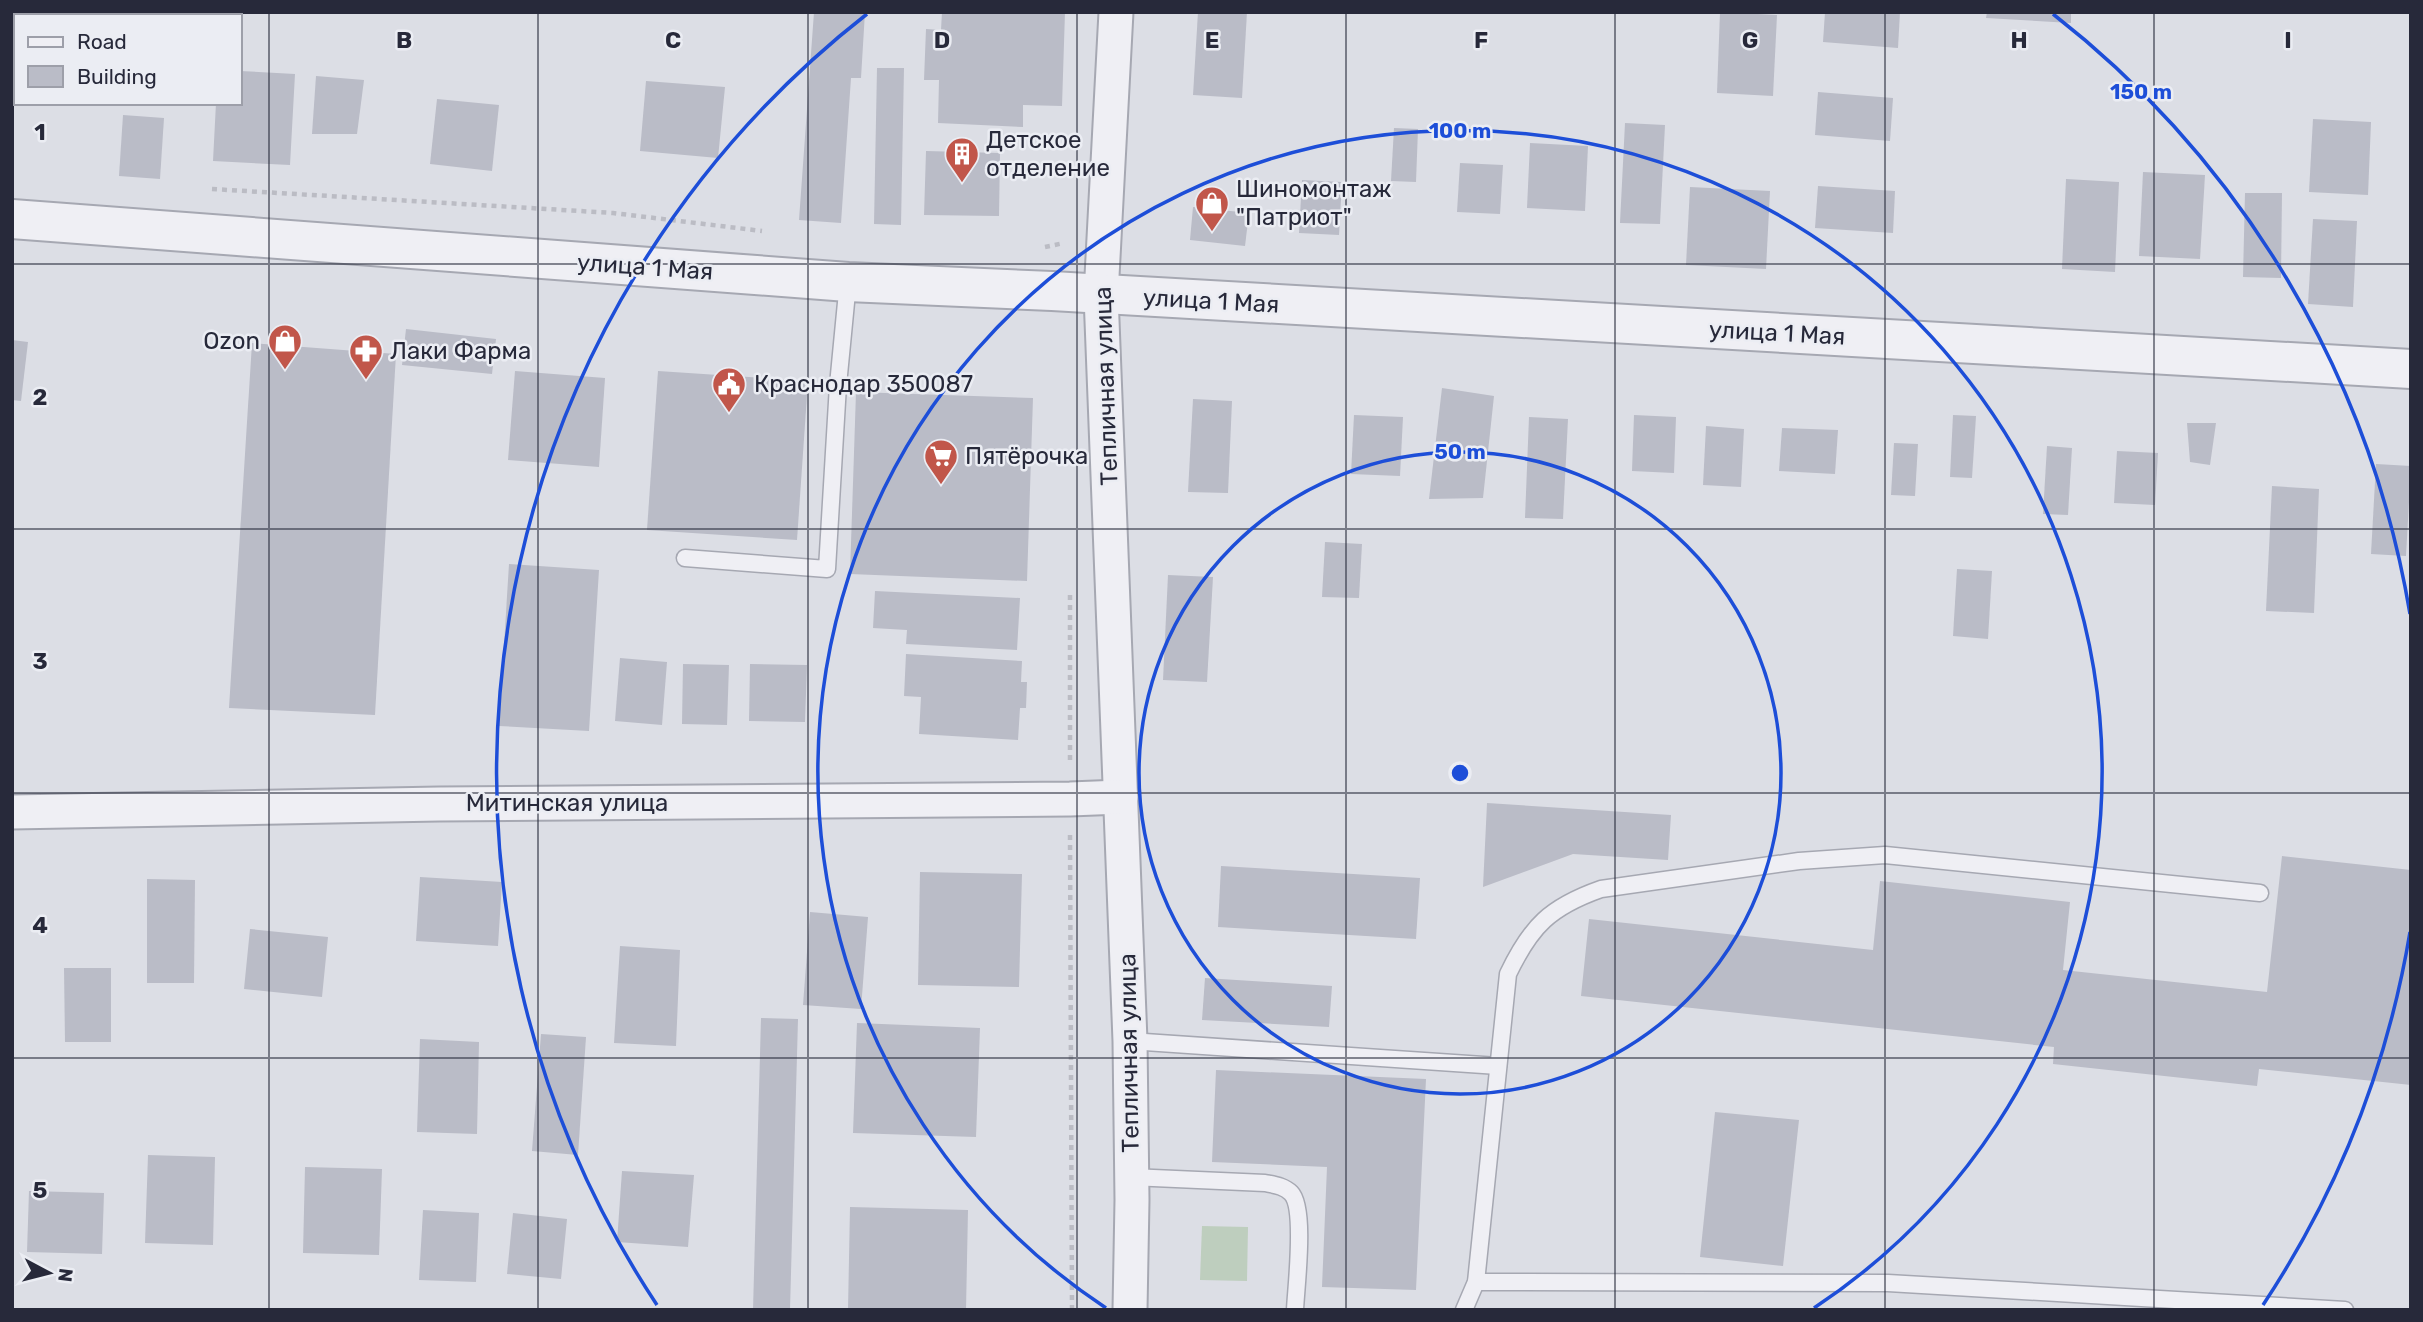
<svg xmlns="http://www.w3.org/2000/svg" width="2423" height="1322" viewBox="0 0 2423 1322" font-family="Rubik,sans-serif">
  <rect width="100%" height="100%" fill="#dcdee5"/>
  <path fill="#becebe" d="M1202,1226L1248,1227L1247,1281L1200,1280Z"/>
  <g fill="#babcc7">
    <rect x="136" y="12" width="66" height="4"/>
    <path d="M814,12H865L861,78H851L841,223L799,220Z"/>
    <path d="M942,12H1065L1062,106L1023,105V127L938,123L939,80H924L926,29L941,30Z"/>
    <path d="M1198,12H1247L1242,98L1193,95Z"/>
    <path d="M1720,12L1777,15L1773,96L1717,93Z"/>
    <path d="M1825,12H1900L1898,48L1823,42Z"/>
    <path d="M1987,12H2071V23L1986,18Z"/>
    <path d="M877,68H904L901,225L874,224Z"/>
    <path d="M240,71L295,74L290,165L213,161L216,103H240Z"/>
    <path d="M316,76L364,80L357,134H312Z"/>
    <path d="M646,81L725,87L718,158L640,151Z"/>
    <path d="M1818,92L1893,98L1890,141L1815,135Z"/>
    <path d="M437,99L499,105L492,171L430,164Z"/>
    <path d="M123,115L164,118L160,179L119,176Z"/>
    <path d="M2313,119L2371,122L2368,195L2309,192Z"/>
    <path d="M1625,123L1665,125L1660,224L1620,223Z"/>
    <path d="M1394,128L1418,129L1416,182L1391,181Z"/>
    <path d="M1530,143L1588,146L1585,211L1527,208Z"/>
    <path d="M926,151L1000,153L999,216L924,215Z"/>
    <path d="M1460,163L1503,165L1500,214L1457,212Z"/>
    <path d="M2143,172L2205,175L2200,259L2139,256Z"/>
    <path d="M2066,179L2119,182L2115,272L2062,269Z"/>
    <path d="M1302,180L1342,182L1339,235L1299,233Z"/>
    <path d="M1818,186L1895,191L1893,233L1815,228Z"/>
    <path d="M1690,187L1770,191L1766,269L1686,265Z"/>
    <path d="M2245,193H2282L2281,278L2243,277Z"/>
    <path d="M1193,207L1249,213L1245,246L1190,240Z"/>
    <path d="M2313,219L2357,221L2353,307L2308,304Z"/>
    <path d="M406,329L496,339L492,374L402,365Z"/>
    <path d="M12,340L28,342L21,401L12,400Z"/>
    <path d="M252,343L396,354L375,715L229,708Z"/>
    <path d="M515,371L605,378L599,467L508,460Z"/>
    <path d="M658,371L808,381L797,540L647,530Z"/>
    <path d="M1442,388L1494,396L1483,498L1429,499Z"/>
    <path d="M856,392L1033,398L1027,581L850,574Z"/>
    <path d="M1193,399L1232,401L1228,493L1188,492Z"/>
    <path d="M1354,415L1403,417L1400,476L1351,474Z"/>
    <path d="M1634,415L1676,417L1674,473L1632,471Z"/>
    <path d="M1953,415L1976,416L1972,478L1950,477Z"/>
    <path d="M1529,417L1568,419L1563,519L1525,518Z"/>
    <path d="M2187,423H2216L2210,465L2190,462Z"/>
    <path d="M1706,426L1744,429L1741,487L1703,485Z"/>
    <path d="M1782,428L1838,430L1835,474L1779,471Z"/>
    <path d="M1894,443L1918,444L1915,496L1891,495Z"/>
    <path d="M2047,446L2072,448L2068,515L2043,514Z"/>
    <path d="M2117,451L2158,453L2155,505L2114,503Z"/>
    <path d="M2376,464L2411,466L2406,556L2371,554Z"/>
    <path d="M2272,486L2319,489L2314,613L2266,611Z"/>
    <path d="M1325,542L1362,544L1359,598L1322,597Z"/>
    <path d="M509,564L599,570L589,731L499,726Z"/>
    <path d="M1957,569L1992,571L1988,639L1953,636Z"/>
    <path d="M1168,575L1213,577L1207,682L1163,680Z"/>
    <path d="M875,591L1020,598L1017,650L906,644L907,630L873,628Z"/>
    <path d="M906,654L1022,661L1021,682H1027L1026,708H1020L1018,740L919,734L921,697L904,696Z"/>
    <path d="M620,658L667,662L662,725L615,721Z"/>
    <path d="M683,664L729,665L727,725L682,724Z"/>
    <path d="M750,664L807,665L805,722L749,721Z"/>
    <path d="M1487,803L1671,815L1668,860L1573,854L1483,887Z"/>
    <path d="M2282,856L2411,870V1085L2259,1069L2257,1086L2053,1064L2054,1047L1581,996L1589,919L1873,950L1880,881L2070,902L2063,970L2267,992Z"/>
    <path d="M1221,866L1420,878L1416,939L1218,927Z"/>
    <path d="M920,872L1022,874L1019,987L918,985Z"/>
    <path d="M420,877L502,882L498,946L416,941Z"/>
    <path d="M147,879L195,880L194,983H147Z"/>
    <path d="M810,912L868,917L861,1009L803,1005Z"/>
    <path d="M250,929L328,937L322,997L244,989Z"/>
    <path d="M620,946L680,950L676,1046L614,1043Z"/>
    <path d="M64,968H111V1042H65Z"/>
    <path d="M1205,978L1332,986L1329,1027L1202,1020Z"/>
    <path d="M761,1018L798,1019L790,1310H753Z"/>
    <path d="M857,1023L980,1028L976,1137L853,1133Z"/>
    <path d="M541,1034L586,1037L578,1155L532,1151Z"/>
    <path d="M420,1039L479,1042L477,1134L417,1132Z"/>
    <path d="M1216,1070L1426,1079L1416,1290L1322,1287L1327,1167L1212,1162Z"/>
    <path d="M1715,1112L1799,1120L1783,1266L1700,1257Z"/>
    <path d="M148,1155L215,1157L213,1245L145,1243Z"/>
    <path d="M305,1167L382,1169L379,1255L303,1253Z"/>
    <path d="M622,1171L694,1175L688,1247L617,1242Z"/>
    <path d="M29,1191L104,1193L102,1254L27,1252Z"/>
    <path d="M850,1207L968,1210L966,1310H848Z"/>
    <path d="M423,1210L479,1213L476,1282L419,1280Z"/>
    <path d="M513,1213L567,1219L561,1279L507,1274Z"/>
  </g>
  <g fill="none" stroke-linecap="round" stroke-linejoin="round">
    <g stroke="#a6a8b2" stroke-width="19">
      <g id="service">
        <path d="M685,558L827,569L838,385L848,282"/>
        <path d="M1130,1041L1498,1066"/>
        <path d="M1131,1177L1265,1183C1275,1185 1284,1186 1291,1193C1306,1208 1296,1287 1295,1310"/>
        <path d="M1476,1282L1888,1283L2345,1310"/>
        <path d="M1464,1310L1476,1282L1508,974C1531,926 1550,907 1601,889L1799,861L1885,855L2260,893"/>
      </g>
    </g>
    <g stroke="#a6a8b2" stroke-width="37">
      <g id="minor">
        <path d="M1116,12L1101,295L1130,1041L1132,1200L1130,1310"/>
        <path d="M12,812L439,804L1070,799L1121,797"/>
      </g>
    </g>
    <g stroke="#a6a8b2" stroke-width="42">
      <path id="tertiary" d="M12,219L848,282L1052,291L2411,369"/>
    </g>
    <g stroke="#bbbcc4" stroke-width="4.5" stroke-dasharray="5 5" stroke-linecap="butt">
      <path d="M212,189L613,213L762,231"/>
      <path d="M1045,247L1064,243"/>
      <path d="M1070,760V594"/>
      <path d="M1070,835L1072,1310"/>
    </g>
    <use href="#service" stroke="#efeff4" stroke-width="16"/>
    <use href="#minor" stroke="#efeff4" stroke-width="33"/>
    <use href="#tertiary" stroke="#efeff4" stroke-width="38"/>
  </g>
  <path fill="none" stroke="#27293a" stroke-width="2" stroke-opacity="0.55" d="M269,12V1310M538,12V1310M808,12V1310M1077,12V1310M1346,12V1310M1615,12V1310M1885,12V1310M2154,12V1310M12,264H2411M12,529H2411M12,793H2411M12,1058H2411"/>
  <g fill="none" stroke="#1d4ed8" stroke-width="3.5">
    <circle cx="1460" cy="773" r="321"/>
    <path d="M1106 1308A642 642 0 1 1 1814 1308"/>
    <path d="M2410 932A963 963 0 0 1 2263 1305M657 1305A963 963 0 0 1 867 14M2053 14A963 963 0 0 1 2410 614"/>
  </g>
  <defs>
    <g id="building-pin" transform="scale(1.75)"><path d="M0 17L-7.5 6A9.5 9.5 0 1 1 7.5 6Z" fill="#c1564a" stroke="#ebedf3"/><path d="M-4-6H4V6H1V3H-1V6H-4ZM-2.5-4.3h1.7v1.8h-1.7ZM.8-4.3h1.7v1.8H.8ZM-2.5-1h1.7V.8h-1.7ZM.8-1h1.7V.8H.8Z" fill="#fff"/></g>
    <g id="shop-pin" transform="scale(1.75)"><path d="M0 17L-7.5 6A9.5 9.5 0 1 1 7.5 6Z" fill="#c1564a" stroke="#ebedf3"/><path d="M-5-2.5h2.3a2.7 3.5 0 0 1 5.4 0H5L5.5 6h-11ZM-1.5-2.5h3a1.5 2.3 0 0 0-3 0Z" fill="#fff"/></g>
    <g id="pharmacy-pin" transform="scale(1.75)"><path d="M0 17L-7.5 6A9.5 9.5 0 1 1 7.5 6Z" fill="#c1564a" stroke="#ebedf3"/><path d="M-2-6h4v4h4v4h-4v4h-4v-4h-4v-4h4Z" fill="#fff"/></g>
    <g id="civic-pin" transform="scale(1.75)"><path d="M0 17L-7.5 6A9.5 9.5 0 1 1 7.5 6Z" fill="#c1564a" stroke="#ebedf3"/><path d="M-.6-6.5H3V-4.5H.6V-3L4-1V1h2V6H-6V1h2V-1L-.6-3ZM-1.2 2.5V6h2.4V2.5Z" fill="#fff"/></g>
    <g id="supermarket-pin" transform="scale(1.75)"><path d="M0 17L-7.5 6A9.5 9.5 0 1 1 7.5 6Z" fill="#c1564a" stroke="#ebedf3"/><path d="M-6-5.5h2.5l.6 2H6L4.5 2H-2.5L-4.4-4H-6ZM-1.5 3.2a1.3 1.3 0 1 0 .1 0ZM3 3.2a1.3 1.3 0 1 0 .1 0Z" fill="#fff"/></g>
  </defs>
  <g fill-rule="evenodd">
    <use href="#building-pin" x="962" y="154"/>
    <use href="#shop-pin" x="1212" y="203"/>
    <use href="#shop-pin" x="285" y="341"/>
    <use href="#pharmacy-pin" x="366" y="351"/>
    <use href="#civic-pin" x="729" y="384"/>
    <use href="#supermarket-pin" x="941" y="456"/>
  </g>
  <g text-anchor="middle" dominant-baseline="central" stroke-width="5" stroke-linejoin="round" paint-order="stroke">
    <g font-size="24" fill="#27293a" stroke="#ebedf3" text-anchor="start">
      <text x="986" y="140">Детское<tspan x="986" dy="28">отделение</tspan></text>
      <text x="1236" y="189">Шиномонтаж<tspan x="1236" dy="28">"Патриот"</tspan></text>
      <text x="260" y="341" text-anchor="end">Ozon</text>
      <text x="390" y="351">Лаки Фарма</text>
      <text x="754" y="384">Краснодар 350087</text>
      <text x="965" y="456">Пятёрочка</text>
    </g>
    <g font-size="24" fill="#27293a" stroke="#ebedf3">
      <text transform="translate(645 267) rotate(4)">улица 1 Мая</text>
      <text transform="translate(1211 301) rotate(3)">улица 1 Мая</text>
      <text transform="translate(1777 333) rotate(3)">улица 1 Мая</text>
      <text transform="translate(1106 386) rotate(-92)">Тепличная улица</text>
      <text x="567" y="803">Митинская улица</text>
      <text transform="translate(1129 1053) rotate(-91)">Тепличная улица</text>
    </g>
  </g>
  <g font-size="23" text-anchor="middle" font-weight="bold" fill="#27293a" stroke="#ebedf3" stroke-width="5" stroke-linejoin="round" paint-order="stroke">
    <text x="404" y="48">B</text>
    <text x="673" y="48">C</text>
    <text x="942" y="48">D</text>
    <text x="1212" y="48">E</text>
    <text x="1481" y="48">F</text>
    <text x="1750" y="48">G</text>
    <text x="2019" y="48">H</text>
    <text x="2288" y="48">I</text>
    <text x="40" y="140">1</text>
    <text x="40" y="405">2</text>
    <text x="40" y="669">3</text>
    <text x="40" y="933">4</text>
    <text x="40" y="1198">5</text>
  </g>
  <circle cx="1460" cy="773" r="10" fill="#1d4ed8" stroke="#ebedf3" stroke-width="3.5"/>
  <g font-size="21" text-anchor="middle" font-weight="bold" fill="#1d4ed8" stroke="#ebedf3" stroke-width="5" stroke-linejoin="round" paint-order="stroke">
    <text x="2141" y="99">150 m</text>
    <text x="1460" y="138">100 m</text>
    <text x="1460" y="459">50 m</text>
  </g>
  <rect width="2423" height="1322" fill="none" stroke="#27293a" stroke-width="28"/>
  <rect x="14" y="14" width="228" height="91" fill="#ebedf3" stroke="#9d9fa9" stroke-width="2"/>
  <rect x="28" y="37" width="35" height="10" fill="#efeff4" stroke="#9d9fa9" stroke-width="2"/>
  <text x="77" y="49" font-size="21" fill="#27293a">Road</text>
  <rect x="28" y="66" width="35" height="21" fill="#babcc7" stroke="#9d9fa9" stroke-width="2"/>
  <text x="77" y="84" font-size="21" fill="#27293a">Building</text>
  <g transform="translate(49 1273) rotate(97)" stroke="#ebedf3" stroke-width="5" paint-order="stroke">
  <path d="M0-5L12 26L0 18L-12 26Z" fill="#27293a"/>
  <text y="-10" font-size="19" font-weight="bold" text-anchor="middle" fill="#27293a">N</text>
  </g>
</svg>
